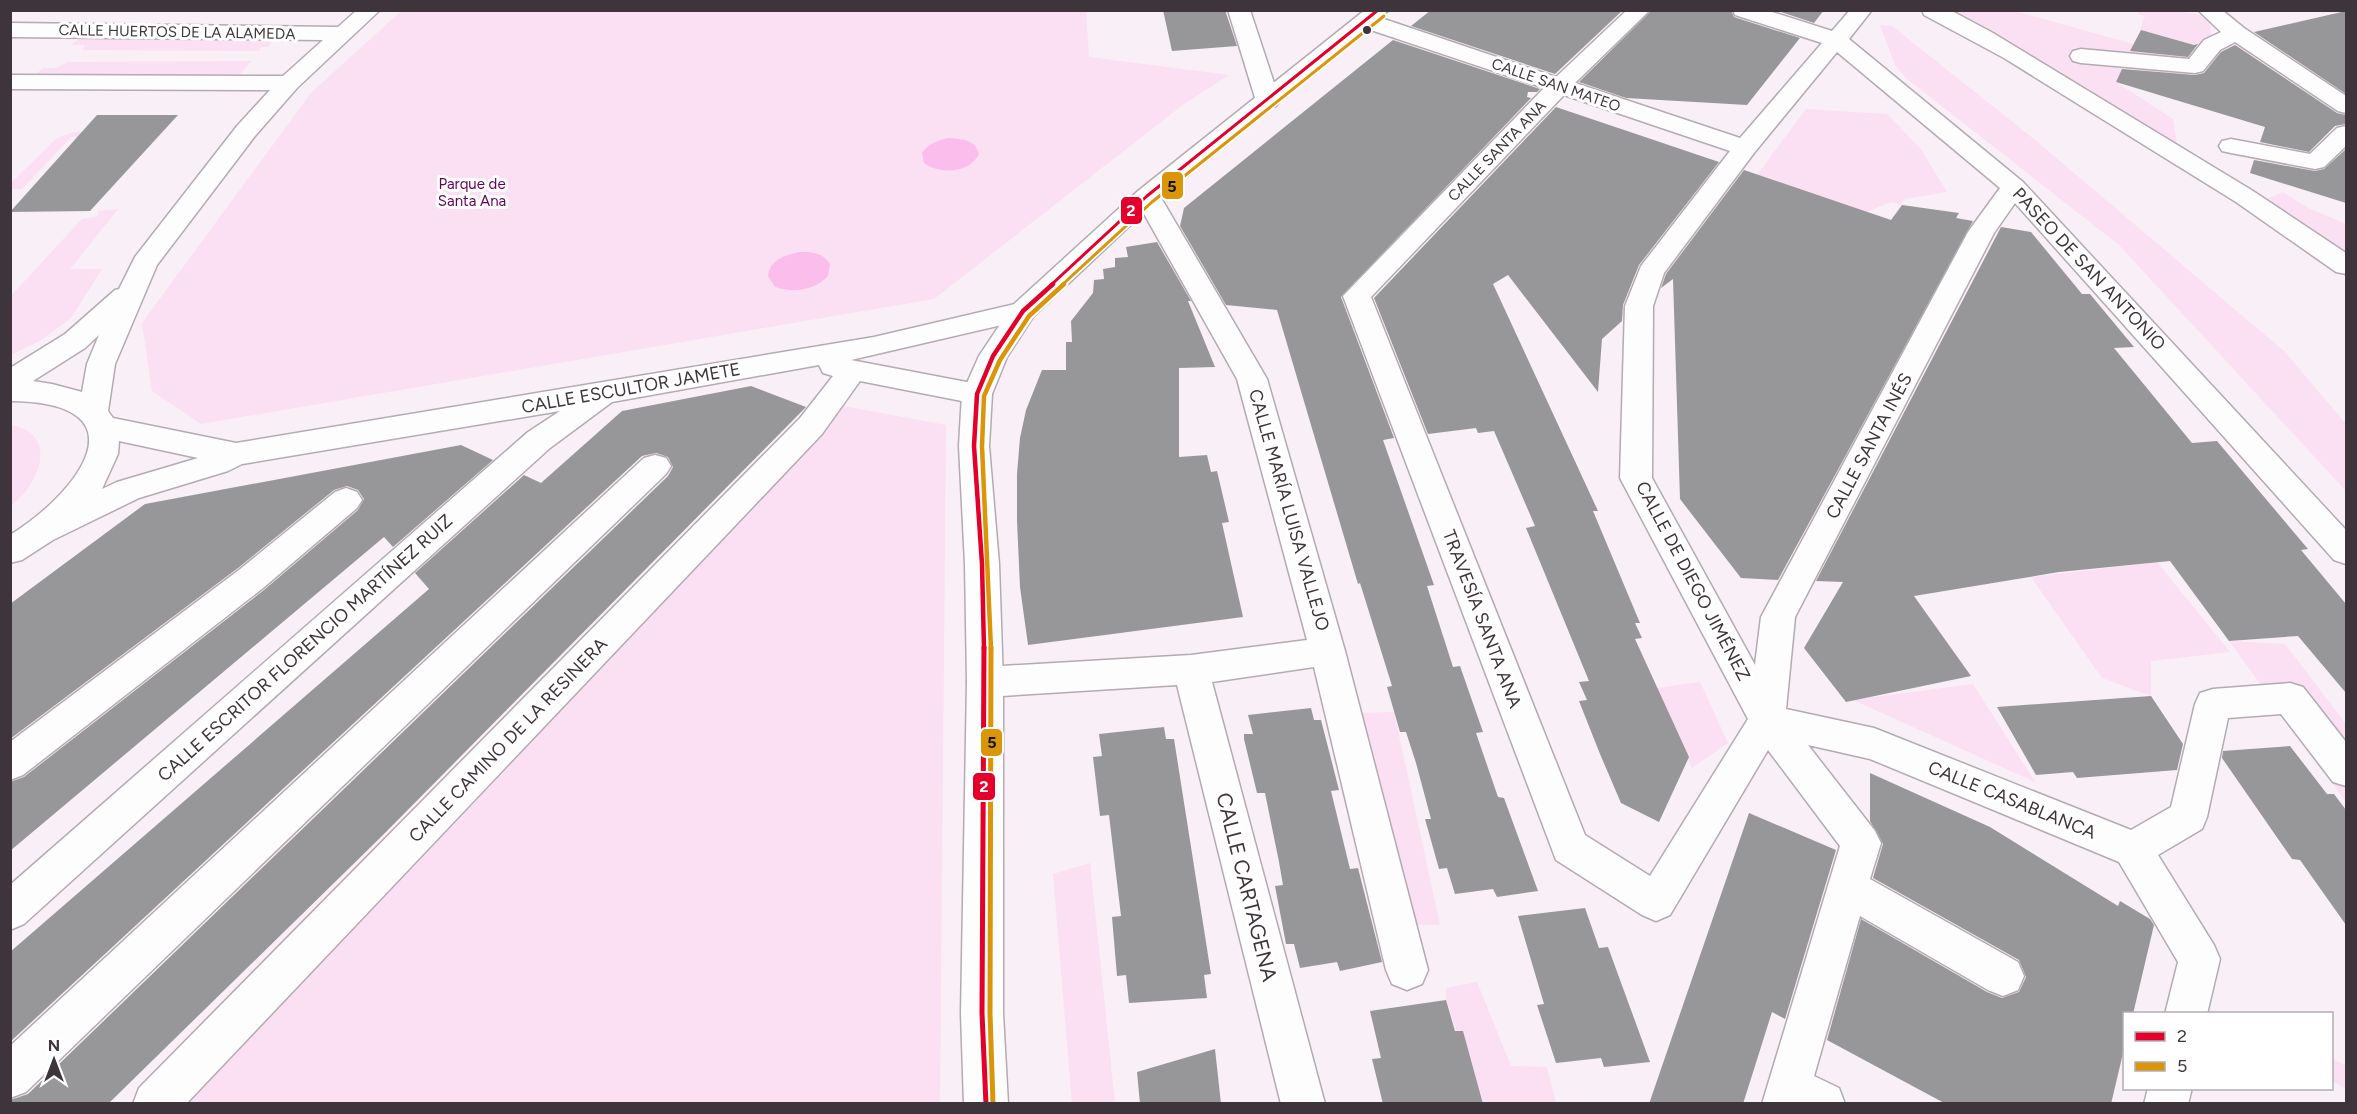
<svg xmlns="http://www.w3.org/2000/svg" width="2357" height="1114" viewBox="0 0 2357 1114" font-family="Figtree,sans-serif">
  <rect width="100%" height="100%" fill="#f9eff6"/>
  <g fill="#fbdff3">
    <path d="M2175,10L2210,17L2211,36L2251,52L2245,64L2209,56L2199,46L2140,30L2145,16L2138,14L2139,11Z"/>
    <path d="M401,11H1086L1089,57L1229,75L1184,104L934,299L201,424L152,391L142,323L311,93Z"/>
    <path d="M1942,11H2015L2194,61L2185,84L2124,66L2116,82L2173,119L2178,149Z"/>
    <path d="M1880,25L1892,26L2034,139L2285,352L2346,424V491L2119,245L1906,78L1895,65Z"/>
    <path d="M80,38L275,39L268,47H261L260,51L83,50L85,45H71Z"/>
    <path d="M251,61L239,75L34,76L43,68H56L68,62Z"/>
    <path d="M1806,109L1887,114L1920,148L1947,192L1904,199L1901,205L1891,202L1866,212L1757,175Z"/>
    <path d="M74,132H82L80,137H71L22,189H11V183L57,138Z"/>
    <path d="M2283,192L2308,208L2346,224V261L2263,201Z"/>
    <path d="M118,209L70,269H102L71,318L41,340L11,355V296L82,219L97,217L99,211Z"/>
    <path d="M843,406L946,425L940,1103L162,1104L811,426Z"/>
    <path d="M11,425C60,435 39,484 11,506Z"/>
    <path d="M2157,562L2230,652L2151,661V696L2102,678L2031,577Z"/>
    <path d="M2229,641L2285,644L2346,724V802Z"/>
    <path d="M1700,682L1728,743L1692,768L1657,688Z"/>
    <path d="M1973,684L2035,782L1853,700Z"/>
    <path d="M1394,712L1440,925H1409L1359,713Z"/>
    <path d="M1090,863L1115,1103H1072L1053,874Z"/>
    <path d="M1477,982L1511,1066L1547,1067L1556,1103H1482L1446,1000V988Z"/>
    <path d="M2332,1059L2346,1065V1089L2332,1081Z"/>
  </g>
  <g fill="#fabdec">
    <path d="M948,138C961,139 975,139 979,154C970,173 940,175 924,163L922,153C929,143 937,141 948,138Z"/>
    <path d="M800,252C813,252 823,253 830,264L828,276C813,291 794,293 775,287L768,276C770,259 786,255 800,252Z"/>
  </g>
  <g fill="#97979a">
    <path d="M1163,10H1225L1237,46L1172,51Z"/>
    <path d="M1431,10H1623L1555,74L1411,26Z"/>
    <path d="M1652,10H1731L1734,17L1800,38L1747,105L1626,98L1579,82Z"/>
    <path d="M1775,10H1824L1814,23Z"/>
    <path d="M2346,11V94L2254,32Z"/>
    <path d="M2141,30L2194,45L2198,44L2188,57L2130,51Z"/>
    <path d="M1393,40L1540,89L1537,92H1528L1527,97L1531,98L1341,297L1394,438L1383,440L1434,585L1427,586L1453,667L1460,666L1483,732L1476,733L1498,797L1504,798L1538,891L1497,897L1493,889L1455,894L1447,868L1439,869L1425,819H1431L1416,763L1406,732H1400L1387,687L1392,686L1360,583L1358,584L1277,310L1226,305L1180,226L1184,208Z"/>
    <path d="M2235,45L2337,113L2346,115V124L2335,126L2309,152L2260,142L2265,127L2116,82L2122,69L2195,75L2204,73L2221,52Z"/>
    <path d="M1556,107L1719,162L1639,265L1623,305L1622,321L1602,339L1598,392L1508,275L1493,284L1598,511H1593L1640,623H1635L1642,638L1635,639L1689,757L1659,822L1621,803L1600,754L1579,701L1587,700L1579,682L1589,681L1526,528L1535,526L1494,431L1478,433L1476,428L1428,434L1374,298Z"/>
    <path d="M97,115H178L90,211L10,212Z"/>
    <path d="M2346,149V203L2250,173L2254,160L2315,171L2324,169Z"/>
    <path d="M1744,170L1891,220L1902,205L1959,213L1956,218L1973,221L1778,580L1741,578L1680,499L1673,279L1661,288L1666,274Z"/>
    <path d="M2001,227L2031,232L2082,294H2090L2134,347L2114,348L2192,443L2217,441L2308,549L2301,550L2346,604V693L2298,636L2229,641L2170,561L2059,572L1914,596L1971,676L1846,702L1804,648L1843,582L1816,581Z"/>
    <path d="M1157,242L1191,301H1188L1215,367L1179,368V457L1207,455L1211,472L1217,471L1229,522L1222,523L1243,617L1028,645L1020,587L1017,521V474L1020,438L1026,410L1042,370H1066V342H1072L1071,321L1093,293L1094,280L1104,279L1103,269L1115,267V258L1128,257L1126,247Z"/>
    <path d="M751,386L806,407L383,835L108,1104H10V1100L28,1094L668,476L673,467L668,457L656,453L642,456L10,1042V952L429,589L415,573L524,475L541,483L622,411Z"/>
    <path d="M461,445L493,460L393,547L384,537L10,851V782L24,777L264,590L358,510L364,499L358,490L347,486L334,490L238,568L10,739V604L145,504Z"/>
    <path d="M2151,696L2183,744L2177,770L2077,778L2073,772L2036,775L1997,707Z"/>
    <path d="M1311,708L1314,720H1321L1339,790L1331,791L1350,869L1358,868L1382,962L1340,971L1337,962L1300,968L1294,944H1286L1275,886L1283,885L1279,862L1265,793H1257L1244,739V734H1253L1248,715Z"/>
    <path d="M1164,727L1166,739H1174L1211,974L1204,975L1207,998L1129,1003L1126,975L1117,976L1112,917L1121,916L1109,815L1100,816L1093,757L1102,756L1099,734Z"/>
    <path d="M2290,746L2327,794H2334L2346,810V925L2300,860L2292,859L2222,758L2223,751Z"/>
    <path d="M1870,773L1990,827L2118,906L2120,901L2150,919L2154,925L2133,1014H2124V1049L2111,1104H1946L1827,1040L1861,919L1987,992L2002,998L2019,992L2026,977L2019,960L1873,878L1883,844L1870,821Z"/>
    <path d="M1749,813L1836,850L1785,1019L1772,1012L1743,1104H1649Z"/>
    <path d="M1585,908L1599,948L1608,947L1650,1062L1604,1067L1601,1058L1556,1063L1537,1005L1544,1004L1518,916Z"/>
    <path d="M1446,1000L1455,1031H1463L1483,1104H1383L1372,1059L1381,1058L1370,1011Z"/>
    <path d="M1215,1049L1221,1104H1140L1137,1072Z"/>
  </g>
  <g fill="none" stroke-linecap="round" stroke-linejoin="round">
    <g stroke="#b3abb1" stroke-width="3">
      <g id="street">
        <path d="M357,10H380L297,88L255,136L157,265L115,364L108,411L113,418L236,443L874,337L1023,302L1033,305L1037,311L1033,317L1023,320L851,360L977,384L987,387L992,394L987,401L977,404L860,381L822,434L186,1104H133L139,1088L800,418L833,376L823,373L819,365L612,402L550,448L24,924L10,930V885L528,432L560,411L242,464L228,471L139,498L53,540L22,560L10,563V535C80,492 146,402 10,401V368L65,334L115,290L119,289L135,257L237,126L270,90L10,89V75L283,76L323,40L10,37V23L338,27ZM99,335L87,364L82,392L52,384L33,381L85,348ZM119,441L198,458L117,482L102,489L118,454Z"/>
        <path d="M1228,10H1250L1280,101L1276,106L1268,108L1260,106L1256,101Z"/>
        <path d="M1627,10H1650L1575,83L1740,138L1822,43L1735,15L1733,10H1766L1832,31L1850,10H1872L1849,39L2023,182L2346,530V564L2334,560L2015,203L1994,233L1795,617L1786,709L1874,728L2131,830L2171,807L2195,704L2200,693L2213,689L2290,683L2303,687L2346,742V786L2333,782L2281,714L2228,718L2207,817L2202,829L2158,855L2214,945L2220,959L2207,1014H2165L2178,962L2119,862L1870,759L1808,745L1875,831L1881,843L1870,879L2018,962L2024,976L2018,990L2003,996L1988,990L1860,916L1814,1076L1839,1088L1845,1104H1762L1840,846L1768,750L1670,915L1656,921L1642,915L1556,860L1343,296L1544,88L1359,26L1356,21L1359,16L1367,14L1375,16L1556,77ZM1837,52L2000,188L1968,232L1761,617L1755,665L1652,478L1653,306L1664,273L1754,153ZM1564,95L1730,151L1641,266L1625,306L1620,478L1748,719L1650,876L1585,835L1371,297Z"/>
        <path d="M1922,10H1950L1993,33L2253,191L2346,253V274L2336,272L2236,202L2004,58L1924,15Z"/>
        <path d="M2198,10H2222L2244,28L2346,96V113L2338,111L2235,42L2220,50L2203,71L2195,73L2081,63L2073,61L2070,56L2073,51L2081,49L2189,59L2204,40L2221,32Z"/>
        <path d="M2346,126V146L2324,167L2315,169L2231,153L2222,151L2219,146L2222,141L2231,139L2310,154L2337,128Z"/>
        <path d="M1147,188L1156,191L1160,196L1267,379L1345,651L1428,970L1422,984L1407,990L1392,984L1386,970L1314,667L1212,682L1325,1104H1281L1177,685L985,697L972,692L967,682L972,672L985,667L1191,655L1307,640L1237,379L1134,196L1138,191Z"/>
        <path d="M655,455L666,458L671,466L666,474L26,1092L10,1098V1046L644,458Z"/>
        <path d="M346,488L357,492L362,500L357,508L263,588L23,775L10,780V742L239,570L335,492Z"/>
        <path d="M2148,1088H2192L2188,1104H2144Z"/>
      </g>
    </g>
    <g stroke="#b3abb1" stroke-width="3">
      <path id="secondary" d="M1365,10H1389L1156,201L1033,317L1007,357L992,394L989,446L999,564L1003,682V1013L1008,1104H964L961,1013L967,682L965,564L959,446L962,394L979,356L1013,305L1138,191Z"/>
    </g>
    <use href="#street" fill="#fefdfe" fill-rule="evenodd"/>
    <use href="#secondary" fill="#fefdfe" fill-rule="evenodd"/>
    <g stroke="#fff" stroke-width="6">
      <path id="bus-1-far2" d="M1051,285L1147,196L1378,10"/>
    </g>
    <g stroke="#fff" stroke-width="9">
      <path id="bus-1-far1" d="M984,649L982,564L974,446L977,394L993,356L1023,311L1053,284"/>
    </g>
    <g stroke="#fff" stroke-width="10">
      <path id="bus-1" d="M984,647L982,1013L986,1104"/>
    </g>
    <g stroke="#fff" stroke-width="6">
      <path id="bus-2-far2" d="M1062,285L1152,202L1384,16"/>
    </g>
    <g stroke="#fff" stroke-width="9">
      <path id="bus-2-far1" d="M991,649L982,446L984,396L1000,360L1029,316L1064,284"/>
    </g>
    <g stroke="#fff" stroke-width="10">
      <path id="bus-2" d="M991,647L990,1013L993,1104"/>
    </g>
    <use href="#bus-1-far2" stroke="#e4002b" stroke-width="3"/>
    <use href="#bus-1-far1" stroke="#e4002b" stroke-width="4.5"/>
    <use href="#bus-1" stroke="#e4002b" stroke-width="5"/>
    <use href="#bus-2-far2" stroke="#db9509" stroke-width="3"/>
    <use href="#bus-2-far1" stroke="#db9509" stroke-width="4.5"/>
    <use href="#bus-2" stroke="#db9509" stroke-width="5"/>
  </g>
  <circle fill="#3d353b" stroke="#fff" stroke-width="2" cx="1367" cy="30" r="5"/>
  <g text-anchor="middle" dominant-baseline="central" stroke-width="6" stroke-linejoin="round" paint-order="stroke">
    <g font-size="15" fill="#3d353b" stroke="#fff">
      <text transform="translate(177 32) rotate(1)">CALLE HUERTOS DE LA ALAMEDA</text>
      <text transform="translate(1556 85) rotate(19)">CALLE SAN MATEO</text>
      <text transform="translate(1497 151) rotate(-46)">CALLE SANTA ANA</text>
    </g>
    <g font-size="15" fill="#660059" stroke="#fff">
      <text x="472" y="184">Parque de<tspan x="472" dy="17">Santa Ana</tspan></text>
    </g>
    <g font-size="18" fill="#3d353b" stroke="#fff">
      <text transform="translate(2089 269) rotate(47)">PASEO DE SAN ANTONIO</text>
      <text transform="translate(631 388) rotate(-10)">CALLE ESCULTOR JAMETE</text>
      <text transform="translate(1869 446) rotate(-62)">CALLE SANTA INÉS</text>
      <text transform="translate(1289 510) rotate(74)">CALLE MARÍA LUISA VALLEJO</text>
      <text transform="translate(1693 581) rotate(62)">CALLE DE DIEGO JIMÉNEZ</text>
      <text transform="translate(1482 619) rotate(69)">TRAVESÍA SANTA ANA</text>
      <text transform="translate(305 648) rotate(-42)">CALLE ESCRITOR FLORENCIO MARTÍNEZ RUIZ</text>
      <text transform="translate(508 740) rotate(-46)">CALLE CAMINO DE LA RESINERA</text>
      <text transform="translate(2012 800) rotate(22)">CALLE CASABLANCA</text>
    </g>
    <g font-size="21" fill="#3d353b" stroke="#fff">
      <text transform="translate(1247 887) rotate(76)">CALLE CARTAGENA</text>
    </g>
  </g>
  <g stroke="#fff" stroke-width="2">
    <rect x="1161" y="171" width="23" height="29" rx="6" fill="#db9509"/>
    <rect x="1120" y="196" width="23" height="29" rx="6" fill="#e4002b"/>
    <rect x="980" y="728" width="23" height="29" rx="6" fill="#db9509"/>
    <rect x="972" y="772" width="24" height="29" rx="6" fill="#e4002b"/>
  </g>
  <g font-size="16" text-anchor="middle" font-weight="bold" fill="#fff">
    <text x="1131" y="216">2</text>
    <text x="984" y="792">2</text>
  </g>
  <g font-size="16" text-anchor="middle" font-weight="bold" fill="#111">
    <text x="1172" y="192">5</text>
    <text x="992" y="748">5</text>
  </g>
  <rect width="2357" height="1114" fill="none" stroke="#3d353b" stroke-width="24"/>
  <rect x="2123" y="1012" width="210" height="78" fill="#ffffff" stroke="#b1aeb1" stroke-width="1.5"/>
  <rect x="2135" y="1032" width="30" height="9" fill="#e4002b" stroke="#b1aeb1" stroke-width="1.5"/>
  <text x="2177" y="1042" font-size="18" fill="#3d353b">2</text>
  <rect x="2135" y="1062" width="30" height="9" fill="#db9509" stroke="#b1aeb1" stroke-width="1.5"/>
  <text x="2177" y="1072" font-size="18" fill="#3d353b">5</text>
  <g transform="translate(54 1060)" stroke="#ffffff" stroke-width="4.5" paint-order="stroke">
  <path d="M0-4.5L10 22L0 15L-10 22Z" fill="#3d353b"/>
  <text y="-9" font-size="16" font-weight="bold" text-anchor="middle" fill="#3d353b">N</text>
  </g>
</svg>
